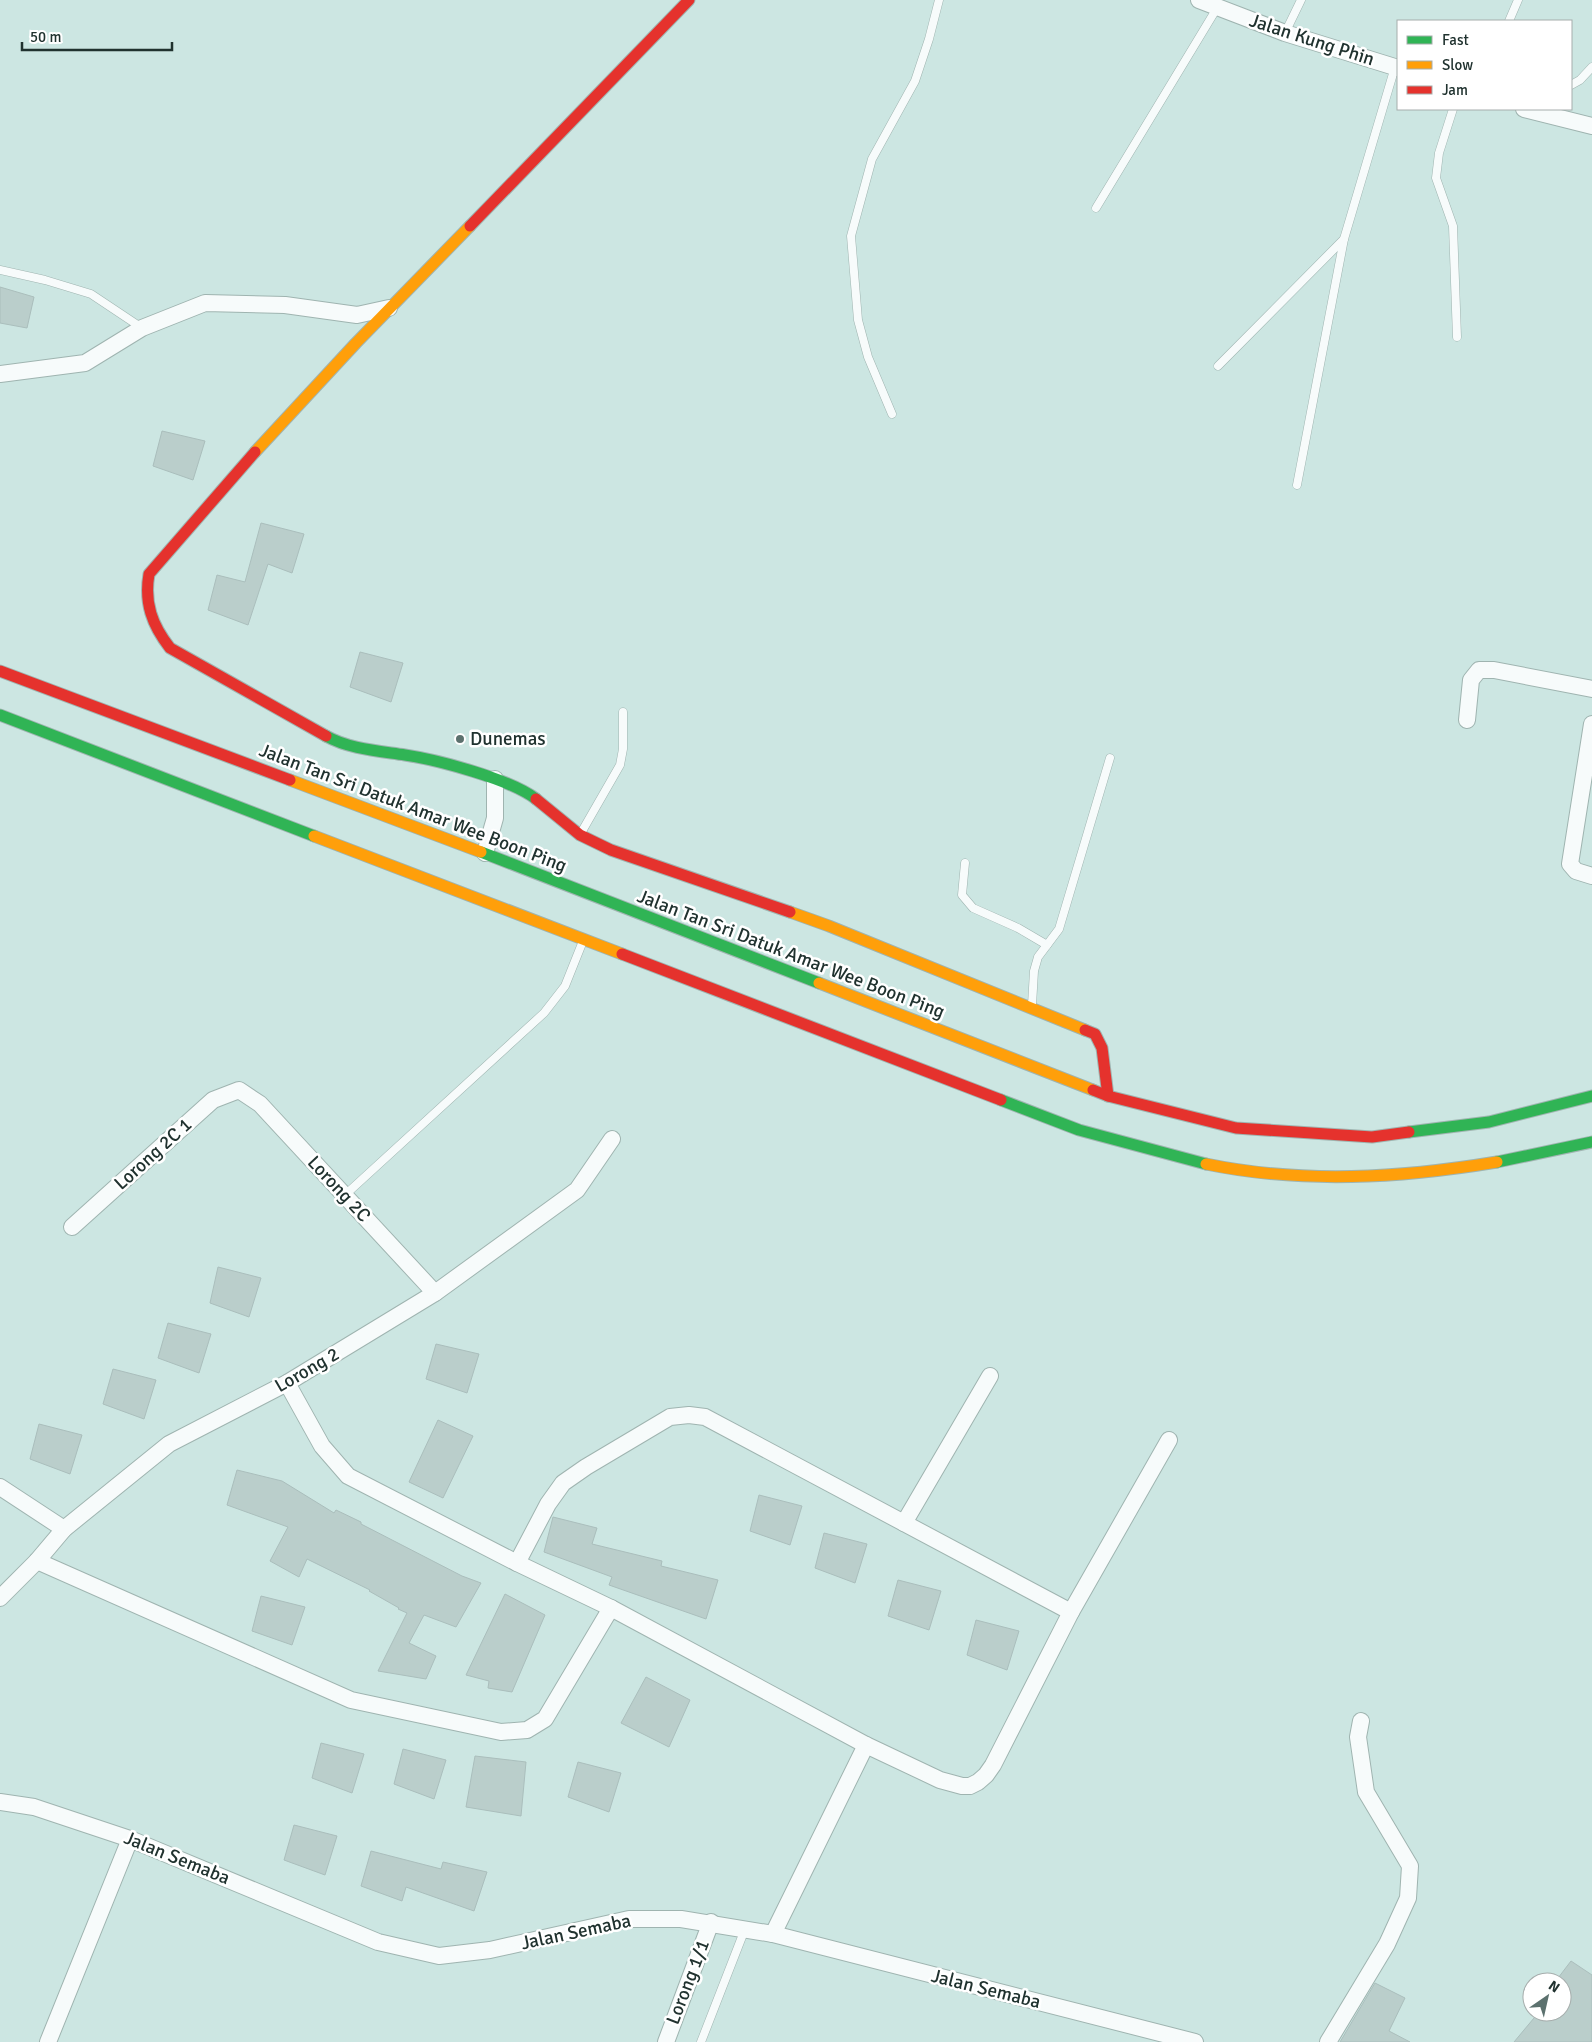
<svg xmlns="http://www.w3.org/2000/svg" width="1592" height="2042" viewBox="0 0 1592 2042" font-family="Signika,sans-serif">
  <rect width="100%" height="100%" fill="#cce6e2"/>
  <g fill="#bacecb" stroke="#aabebc">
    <path d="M0,287L34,297L27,328L0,323Z"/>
    <path d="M162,431L205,441L193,480L153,466Z"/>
    <path d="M261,523L304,534L292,573L268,564L248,625L208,610L217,575L245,582Z"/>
    <path d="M360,652L403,663L391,702L350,687Z"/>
    <path d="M218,1267L261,1278L249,1317L210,1303Z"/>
    <path d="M168,1323L211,1334L199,1373L158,1358Z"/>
    <path d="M436,1344L479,1354L467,1393L426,1379Z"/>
    <path d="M113,1369L156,1380L144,1419L103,1404Z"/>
    <path d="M438,1420L473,1436L443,1498L409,1482Z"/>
    <path d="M39,1424L82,1435L70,1474L30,1459Z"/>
    <path d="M237,1470L282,1481L334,1513L336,1510L361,1522V1524L462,1576L481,1583L456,1627L424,1615L409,1643L436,1656L426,1679L378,1671L407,1613L398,1609L399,1608L369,1591L370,1590L307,1559L299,1577L270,1561L288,1527L227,1505Z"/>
    <path d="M759,1495L802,1506L790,1545L750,1531Z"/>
    <path d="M553,1517L597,1528L592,1544L662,1561L661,1566L718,1580L706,1619L609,1585L612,1577L544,1552Z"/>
    <path d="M824,1533L867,1544L855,1583L815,1568Z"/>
    <path d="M898,1580L941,1591L929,1630L888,1616Z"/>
    <path d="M505,1594L545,1615L512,1692L488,1688L489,1681L466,1675Z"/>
    <path d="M261,1596L305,1607L292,1645L252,1631Z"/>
    <path d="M976,1620L1019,1631L1007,1670L967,1655Z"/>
    <path d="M646,1677L690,1700L669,1747L621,1723Z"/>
    <path d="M321,1743L364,1754L352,1793L312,1778Z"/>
    <path d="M403,1749L446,1760L434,1799L394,1784Z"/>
    <path d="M475,1756L526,1762L521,1816L466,1807Z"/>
    <path d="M578,1762L621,1773L609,1812L568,1797Z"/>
    <path d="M294,1825L337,1836L325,1875L284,1860Z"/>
    <path d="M371,1851L441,1869L443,1862L487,1872L474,1911L406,1887L402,1901L361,1886Z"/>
    <path d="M1571,1961L1592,1975V2042H1514L1539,2012H1562L1563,1982H1555Z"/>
    <path d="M1375,1983L1405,1998L1389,2031L1410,2042H1340Z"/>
  </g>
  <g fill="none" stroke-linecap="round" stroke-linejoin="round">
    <g stroke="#9fb4b0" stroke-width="9">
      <g id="lane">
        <path d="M1509,21L1518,0"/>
        <path d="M1285,33L1301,0"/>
        <path d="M1571,85L1580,80L1592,67"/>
        <path d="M1453,109L1439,153L1436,178L1453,226L1457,337"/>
        <path d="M1096,208L1217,8"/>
        <path d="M0,270L45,280L91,294L142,328"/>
        <path d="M1218,366L1344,239"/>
        <path d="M892,414L868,357L858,320L851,236L872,159L915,81L929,39L939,0"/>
        <path d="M1297,485L1344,239L1395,67"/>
        <path d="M581,833L620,765L623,749V712"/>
        <path d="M965,863L962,895L973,908L1018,928L1047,945"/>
        <path d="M1032,1005L1034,971L1038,957L1059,929L1110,758"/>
        <path d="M345,1195L544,1013L565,986L583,941"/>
        <path d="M701,2042L745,1929"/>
      </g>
    </g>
    <g stroke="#9fb4b0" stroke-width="18">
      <g id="street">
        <path d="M1199,0L1285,33L1398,68"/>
        <path d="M1524,109L1592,126"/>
        <path d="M0,374L85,363L142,328L205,303L285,305L357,315L389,308"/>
        <path d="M1467,720L1471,680L1479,670H1494L1592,689"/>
        <path d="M1592,724L1570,864L1576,871L1592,876"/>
        <path d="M485,853L495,818V779"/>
        <path d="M72,1227L213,1100L239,1090L260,1104L435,1293"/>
        <path d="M287,1383L322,1446L348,1476L517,1563L611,1608L866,1745L940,1780L962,1786H970L978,1782L986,1775L993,1765L1071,1612L1169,1440"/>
        <path d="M0,1487L64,1529"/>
        <path d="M904,1523L990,1376"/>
        <path d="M37,1561L351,1700L501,1732L527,1730L545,1719L611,1608"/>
        <path d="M517,1563L548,1504L563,1483L586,1467L670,1417L689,1415L705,1417L1071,1612"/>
        <path d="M0,1598L37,1561L64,1529L169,1444L287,1383L435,1293L577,1190L612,1139"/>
        <path d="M0,1802L34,1807L130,1839L378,1942L439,1956L490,1950L629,1919H681L773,1934L1195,2042"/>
        <path d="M773,1934L866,1745"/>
        <path d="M48,2042L130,1839"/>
        <path d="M666,2042L711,1922"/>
        <path d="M1328,2042L1387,1944L1408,1898L1410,1866L1366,1792L1358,1737L1361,1721"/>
      </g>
    </g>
    <g stroke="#9fb4b0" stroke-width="13">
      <g id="fast">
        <path d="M0,715L314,836"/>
        <path d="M326,736C349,749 379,751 405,755C438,760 510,779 536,799"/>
        <path d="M481,852L819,983"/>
        <path d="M1001,1100L1079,1130L1206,1164"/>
        <path d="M1409,1132L1489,1122L1592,1096"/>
        <path d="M1497,1162L1592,1142"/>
      </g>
    </g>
    <g stroke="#9fb4b0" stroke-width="13">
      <g id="slow">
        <path d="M255,452L356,343L470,226"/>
        <path d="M290,780L481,852"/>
        <path d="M314,836L622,954"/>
        <path d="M790,912L829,926L1085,1030"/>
        <path d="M819,983L1093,1090"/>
        <path d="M1206,1164C1303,1184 1400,1178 1497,1162"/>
      </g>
    </g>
    <g stroke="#9fb4b0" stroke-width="13">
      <g id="jam">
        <path d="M470,226L689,0"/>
        <path d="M255,452L149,574C144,603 152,625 170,648L326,736"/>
        <path d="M0,671L290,780"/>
        <path d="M536,799L580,835L611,850L790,912"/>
        <path d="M622,954L1001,1100"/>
        <path d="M1085,1030L1095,1034L1102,1048L1108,1096"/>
        <path d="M1093,1090L1108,1096L1236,1128L1372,1137L1409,1132"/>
      </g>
    </g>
    <use href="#lane" stroke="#f7fbfb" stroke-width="8"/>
    <use href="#street" stroke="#f7fbfb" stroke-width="16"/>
    <use href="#fast" stroke="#30b455" stroke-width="11"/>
    <use href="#slow" stroke="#ff9f0a" stroke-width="11"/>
    <use href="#jam" stroke="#e5322d" stroke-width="11"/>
  </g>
  <circle fill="#5c716e" stroke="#fff" stroke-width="2" cx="460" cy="739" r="5"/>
  <g text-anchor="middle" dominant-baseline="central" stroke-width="5" stroke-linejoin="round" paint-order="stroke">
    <g font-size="19" fill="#20322f" stroke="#fff">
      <text transform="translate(1312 40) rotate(18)">Jalan Kung Phin</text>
      <text transform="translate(413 808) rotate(21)">Jalan Tan Sri Datuk Amar Wee Boon Ping</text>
      <text transform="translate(791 954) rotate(21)">Jalan Tan Sri Datuk Amar Wee Boon Ping</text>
      <text transform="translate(153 1154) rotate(-42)">Lorong 2C 1</text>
      <text transform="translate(339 1189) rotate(47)">Lorong 2C</text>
      <text transform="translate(307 1370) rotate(-30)">Lorong 2</text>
      <text transform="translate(177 1858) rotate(22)">Jalan Semaba</text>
      <text transform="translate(576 1932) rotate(-12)">Jalan Semaba</text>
      <text transform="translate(688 1982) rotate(-69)">Lorong 1/1</text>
      <text transform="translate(986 1989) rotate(14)">Jalan Semaba</text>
    </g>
    <g font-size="19" fill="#20322f" stroke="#fff" text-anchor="start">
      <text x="470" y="739">Dunemas</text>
    </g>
  </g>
  <rect x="1397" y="20" width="175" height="90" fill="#ffffff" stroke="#a6adac"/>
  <rect x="1407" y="36" width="25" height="8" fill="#30b455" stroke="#a6adac"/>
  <text x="1442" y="45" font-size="15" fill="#20322f">Fast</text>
  <rect x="1407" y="61" width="25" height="8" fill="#ff9f0a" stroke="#a6adac"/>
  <text x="1442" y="70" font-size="15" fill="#20322f">Slow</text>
  <rect x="1407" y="86" width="25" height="8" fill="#e5322d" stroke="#a6adac"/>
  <text x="1442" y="95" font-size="15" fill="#20322f">Jam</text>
  <g transform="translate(1547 1997) rotate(34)"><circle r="24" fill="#ffffff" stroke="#a6adac"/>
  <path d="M0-4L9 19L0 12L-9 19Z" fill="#5c716e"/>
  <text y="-8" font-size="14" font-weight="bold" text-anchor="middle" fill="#20322f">N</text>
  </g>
  <path d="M22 42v8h150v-8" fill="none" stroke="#20322f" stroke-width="2.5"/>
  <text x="30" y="42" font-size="15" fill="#20322f" stroke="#ffffff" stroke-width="4" paint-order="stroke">50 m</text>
</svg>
